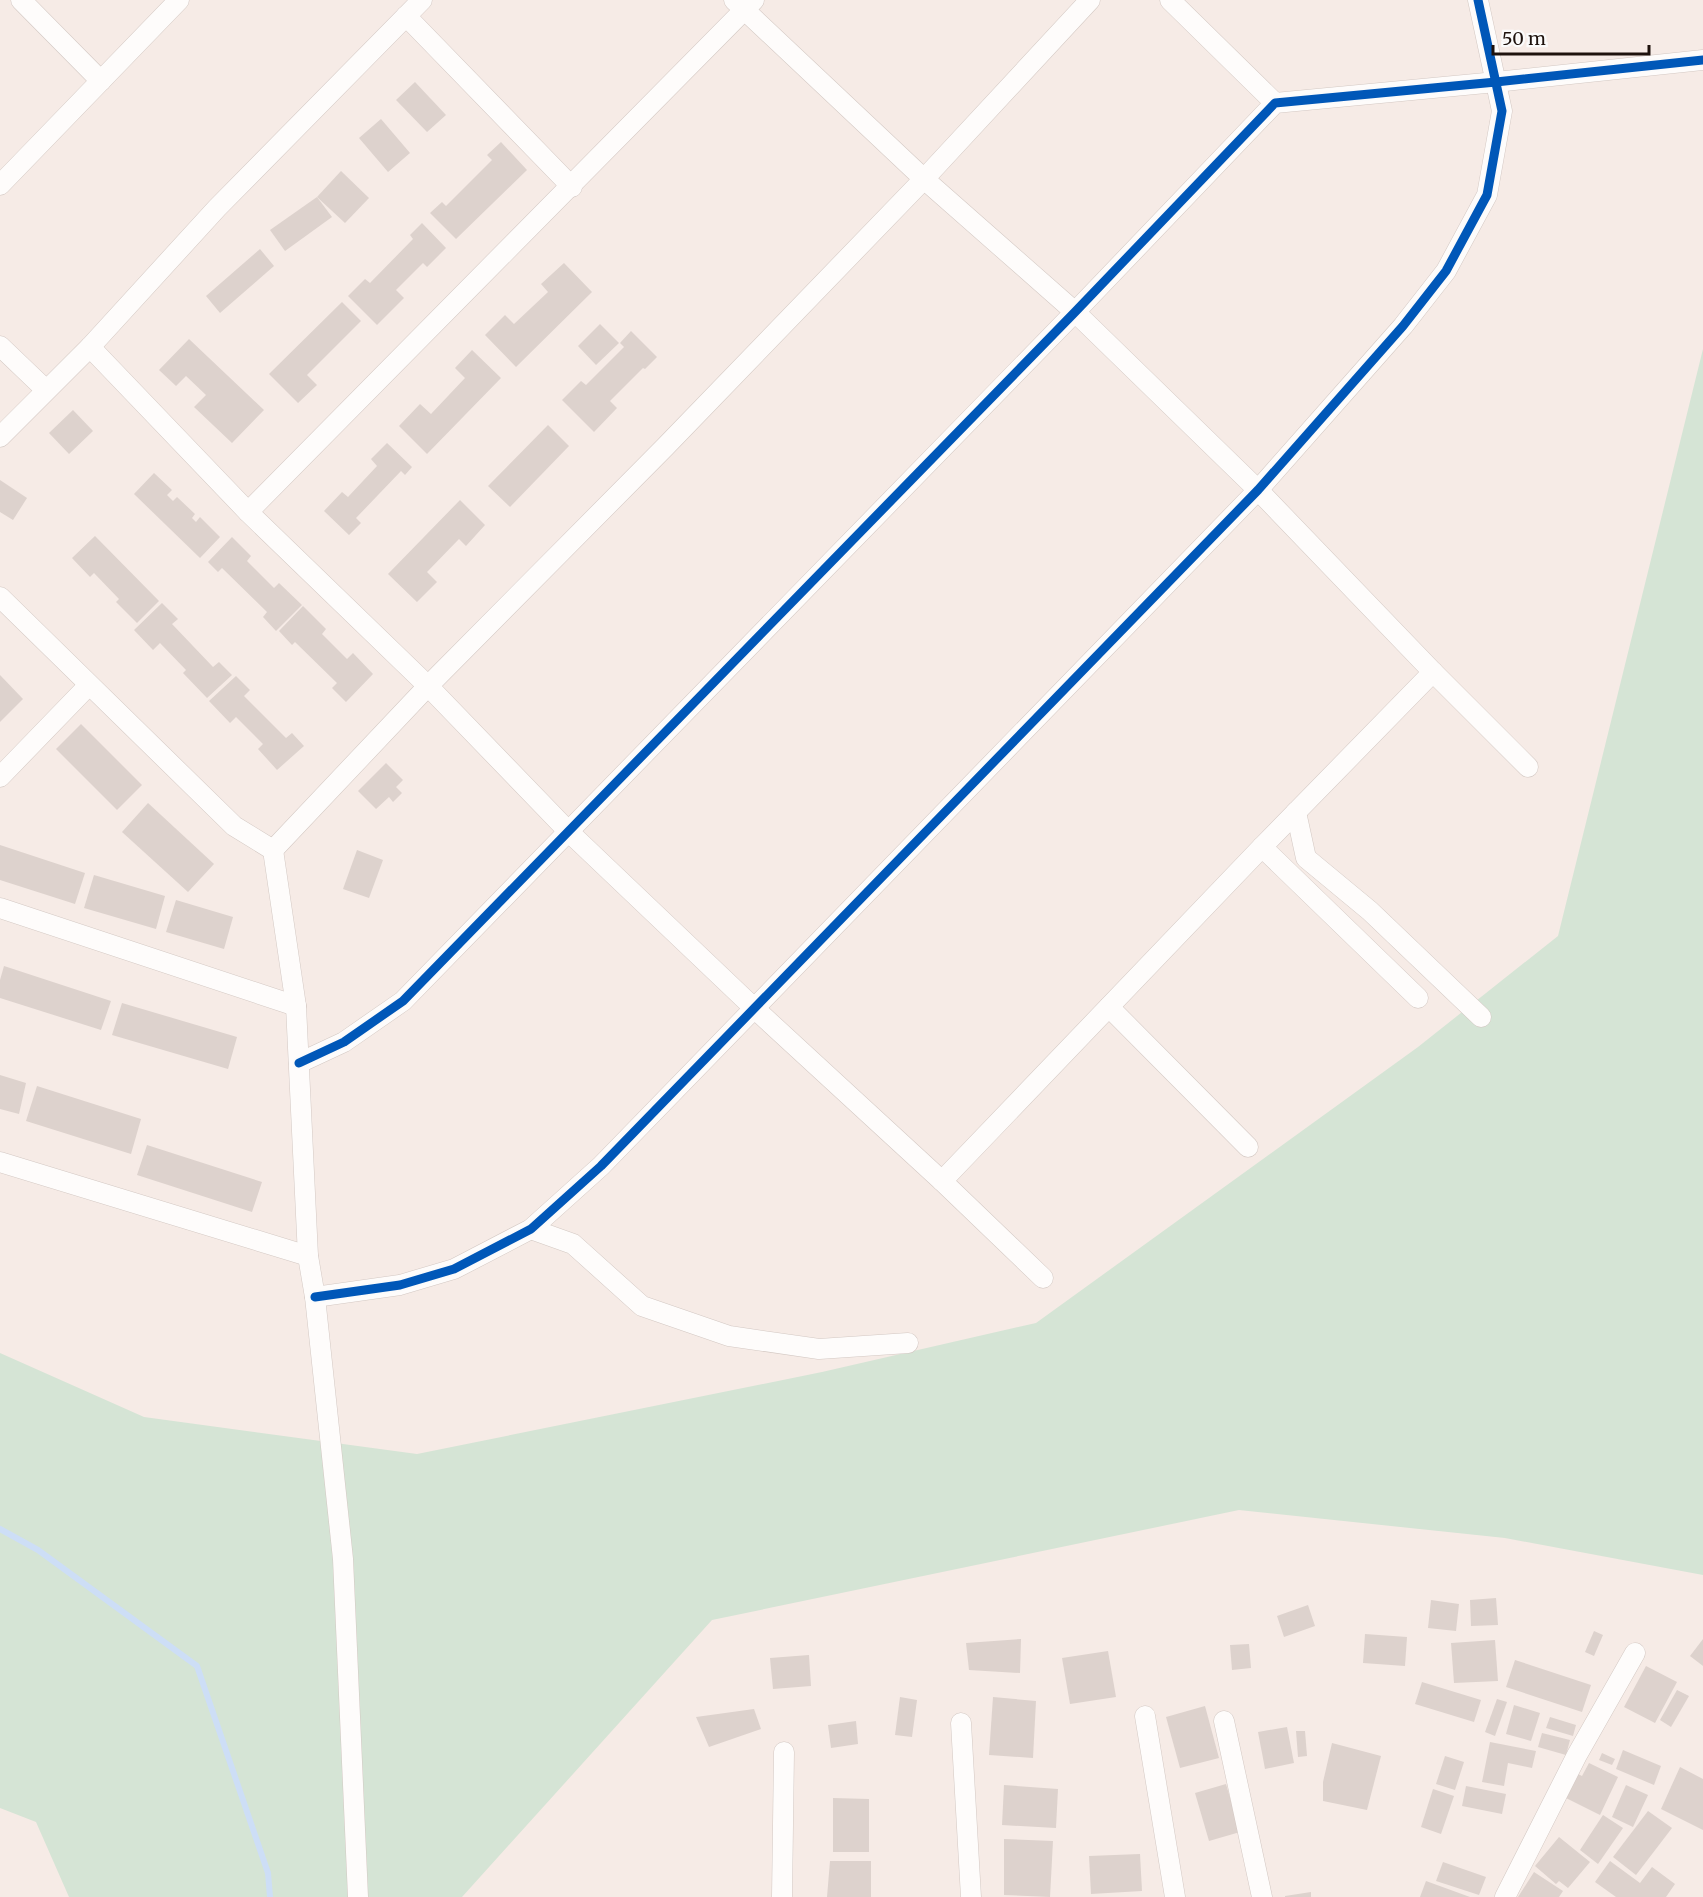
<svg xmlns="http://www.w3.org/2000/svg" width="1703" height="1897" viewBox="0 0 1703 1897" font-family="Merriweather,serif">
  <rect width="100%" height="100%" fill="#f6ebe6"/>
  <path fill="#d5e4d5" d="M1703,349V1575L1505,1538L1239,1510L712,1620L462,1897H69L36,1822L0,1808V1353L144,1417L417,1454L822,1372L1036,1323L1418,1047L1558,936Z"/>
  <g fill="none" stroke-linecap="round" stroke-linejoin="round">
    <path stroke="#cddef6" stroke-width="6" d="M0,1529L38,1550L197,1666L268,1873L270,1897"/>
  </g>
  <g fill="#ddd2cd">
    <path d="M415,82L446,115L427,132L396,100Z"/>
    <path d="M381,119L410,153L388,172L359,138Z"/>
    <path d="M501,142L527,170L456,239L430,213L442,202L446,206L492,160L487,155Z"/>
    <path d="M341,171L369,198L345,223L317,197Z"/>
    <path d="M317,197L332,217L285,251L270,230Z"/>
    <path d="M422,223L446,248L427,267L423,263L396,290L404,298L377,325L348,296L365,279L370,283L413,239L410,235Z"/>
    <path d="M260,249L274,266L220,313L206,296Z"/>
    <path d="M564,263L592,292L516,367L485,335L505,315L514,324L548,292L541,284Z"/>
    <path d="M342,302L361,321L307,375L317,385L298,403L269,374Z"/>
    <path d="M600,324L619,343L596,365L578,346Z"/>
    <path d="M631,331L657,357L645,369L643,368L610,401L617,408L594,432L562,400L581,381L586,385L624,347L620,343Z"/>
    <path d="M189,339L264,410L232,443L194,407L206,395L186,376L176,386L159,370Z"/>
    <path d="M472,350L501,378L427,454L399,426L420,404L431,414L465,378L455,368Z"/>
    <path d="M73,410L93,431L69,454L49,433Z"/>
    <path d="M548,425L569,446L510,507L488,486Z"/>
    <path d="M387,443L412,467L405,475L401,471L356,518L361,523L349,535L324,511L342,492L348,497L377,466L371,459Z"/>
    <path d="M154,473L172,490L167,495L173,501L177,497L195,514L192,518L196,522L200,517L220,537L200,558L134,494Z"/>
    <path d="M0,480L27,498L13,520L0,512Z"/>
    <path d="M460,500L485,525L466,546L459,539L427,572L437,582L417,602L388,574Z"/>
    <path d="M95,536L159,601L137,623L116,602L119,599L94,573L90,577L72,558Z"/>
    <path d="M232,537L251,556L247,561L274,588L279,583L302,605L276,631L263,617L267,612L222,568L218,572L208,562Z"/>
    <path d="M162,603L178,619L172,624L213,667L219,662L232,675L207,698L183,673L186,670L160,643L153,650L134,630Z"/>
    <path d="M303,606L326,629L322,634L347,659L353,653L373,674L346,702L332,688L337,683L295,642L292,645L279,631Z"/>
    <path d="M0,675L23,699L0,722Z"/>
    <path d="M236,676L250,690L244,696L286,738L292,733L304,746L277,770L258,749L263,744L236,717L230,723L209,701Z"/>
    <path d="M81,724L142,785L117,810L56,749Z"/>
    <path d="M386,763L403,780L396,787L402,793L393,802L389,797L376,809L358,791Z"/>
    <path d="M148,803L214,864L188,892L122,832Z"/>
    <path d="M0,845L85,873L75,904L0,880Z"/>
    <path d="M357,850L383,860L369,898L343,889Z"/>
    <path d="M94,875L165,896L156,929L84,908Z"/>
    <path d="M176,900L233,917L224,949L166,932Z"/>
    <path d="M4,966L111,1001L101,1030L0,998V980Z"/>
    <path d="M122,1003L237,1037L228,1069L112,1035Z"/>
    <path d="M0,1075L26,1083L19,1114L0,1109Z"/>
    <path d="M37,1086L141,1119L131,1154L26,1121Z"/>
    <path d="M147,1145L262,1182L252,1212L137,1175Z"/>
    <path d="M1496,1598L1498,1625L1471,1626L1470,1600Z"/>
    <path d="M1431,1600L1459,1604L1456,1631L1428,1628Z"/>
    <path d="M1308,1605L1315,1626L1284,1637L1277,1616Z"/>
    <path d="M1594,1631L1603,1635L1594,1656L1585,1652Z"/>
    <path d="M1365,1634L1407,1637L1405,1666L1363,1663Z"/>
    <path d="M1021,1639L1020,1673L969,1670L966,1643Z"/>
    <path d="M1703,1639V1666L1690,1656Z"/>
    <path d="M1495,1640L1498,1681L1454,1683L1451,1643Z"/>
    <path d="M1249,1644L1251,1668L1232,1670L1230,1645Z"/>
    <path d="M1108,1651L1116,1697L1070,1704L1062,1658Z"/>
    <path d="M809,1655L811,1686L773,1689L770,1658Z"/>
    <path d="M1515,1660L1591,1685L1582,1712L1506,1687Z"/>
    <path d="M1646,1666L1677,1682L1655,1723L1624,1707Z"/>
    <path d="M1422,1682L1481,1700L1474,1722L1415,1704Z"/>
    <path d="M1677,1690L1689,1696L1671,1727L1660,1720Z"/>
    <path d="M900,1697L917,1700L912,1737L895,1735Z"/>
    <path d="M993,1697L1036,1701L1033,1758L989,1755Z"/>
    <path d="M1497,1699L1507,1702L1495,1736L1485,1732Z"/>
    <path d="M1514,1705L1540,1713L1531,1741L1506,1734Z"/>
    <path d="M1205,1706L1219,1758L1180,1768L1166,1717Z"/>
    <path d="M754,1709L761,1729L709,1747L696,1717Z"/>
    <path d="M1550,1717L1576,1725L1573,1736L1546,1728Z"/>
    <path d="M856,1721L858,1744L831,1748L828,1725Z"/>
    <path d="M1287,1727L1294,1763L1265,1769L1258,1732Z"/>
    <path d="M1296,1731H1305L1307,1756L1298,1757Z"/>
    <path d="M1542,1733L1570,1740L1566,1755L1538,1747Z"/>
    <path d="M1490,1742L1536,1751L1532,1768L1508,1763L1504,1786L1482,1782Z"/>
    <path d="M1332,1743L1381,1756L1367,1810L1323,1801V1782Z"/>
    <path d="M1623,1750L1661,1766L1654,1785L1616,1769Z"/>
    <path d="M1602,1753L1615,1759L1612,1765L1599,1760Z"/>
    <path d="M1445,1756L1464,1762L1455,1790L1436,1784Z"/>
    <path d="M1589,1763L1618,1777L1600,1815L1562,1796L1574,1772L1582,1776Z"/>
    <path d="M1680,1767L1703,1779V1830L1661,1809Z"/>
    <path d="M1226,1784L1240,1832L1209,1841L1195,1793Z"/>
    <path d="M1004,1785L1058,1789L1056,1828L1002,1825Z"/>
    <path d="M1626,1785L1648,1795L1633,1827L1612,1817Z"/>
    <path d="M1466,1786L1506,1794L1502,1814L1462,1806Z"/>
    <path d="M1433,1789L1454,1796L1441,1834L1421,1827Z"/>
    <path d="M833,1798L869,1799V1852H833Z"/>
    <path d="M1648,1811L1672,1828L1636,1875L1613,1857Z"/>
    <path d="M1603,1815L1623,1828L1598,1864L1580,1850Z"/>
    <path d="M1559,1837L1590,1862L1568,1888L1559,1881L1556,1884L1535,1866Z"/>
    <path d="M1004,1839L1053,1841L1050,1897L1004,1895Z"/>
    <path d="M1140,1854L1142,1891L1091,1894L1089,1856Z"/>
    <path d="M830,1861H871V1897H827Z"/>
    <path d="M1610,1861L1640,1883L1652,1867L1675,1884L1666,1897H1616L1595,1882Z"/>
    <path d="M1443,1862L1486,1877L1479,1895L1436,1881Z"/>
    <path d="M1534,1872L1563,1891L1559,1897H1518Z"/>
    <path d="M1426,1881L1470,1897H1420Z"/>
    <path d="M1311,1892V1897H1285V1896Z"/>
  </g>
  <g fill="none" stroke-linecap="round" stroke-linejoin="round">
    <g stroke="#d3c8c3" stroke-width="21">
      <g id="street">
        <path d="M21,0L101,81"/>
        <path d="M734,0L924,179L1075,312L1258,490L1433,672L1528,767"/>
        <path d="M1170,0L1275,103"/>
        <path d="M406,16L572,187"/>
        <path d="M0,185L179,0"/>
        <path d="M0,346L46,390"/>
        <path d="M90,347L248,512L428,686L569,832L754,1008L942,1181L1043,1278"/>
        <path d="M0,437L90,347L217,208L422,0"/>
        <path d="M248,512L754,0"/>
        <path d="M0,597L234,826L273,850L296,1006L308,1256L315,1297L343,1559L358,1897"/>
        <path d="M0,777L89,685"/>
        <path d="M1296,812L1306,858L1370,911L1481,1017"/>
        <path d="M1262,847L1418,998"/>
        <path d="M273,850L428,686L665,447L924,179L1090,0"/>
        <path d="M0,908L296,1006"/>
        <path d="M1109,1007L1248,1147"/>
        <path d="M299,1063L344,1042L403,1001L1075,312L1275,103L1496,82L1703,60"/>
        <path d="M0,1162L308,1256"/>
        <path d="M942,1181L1262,847L1433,672"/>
        <path d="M531,1229L573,1244L642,1306L729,1336L819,1349L908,1343"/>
        <path d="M315,1297L400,1285L454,1269L531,1229L601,1166L1258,490L1403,326L1446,271L1487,195L1502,111L1478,0"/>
        <path d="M1145,1716L1175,1897"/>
        <path d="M1224,1721L1262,1897"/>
        <path d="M961,1723L971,1897"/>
        <path d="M782,1897L784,1752"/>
        <path d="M1505,1897L1577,1755L1635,1653"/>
      </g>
    </g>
    <use href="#street" stroke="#fefcfb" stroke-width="20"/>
    <g stroke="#fbfbfb" stroke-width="13">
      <g id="cycleway">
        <path d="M299,1063L344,1042L403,1001L1075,312L1275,103L1496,82L1703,60"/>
        <path d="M315,1297L400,1285L454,1269L531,1229L601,1166L1258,490L1403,326L1446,271L1487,195L1502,111L1478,0"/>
      </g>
    </g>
    <use href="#cycleway" stroke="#0057b8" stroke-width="9"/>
  </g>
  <path d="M1493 45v9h156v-9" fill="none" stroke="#1e120d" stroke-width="3"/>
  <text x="1502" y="45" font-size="18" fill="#1e120d" stroke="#fbfbfb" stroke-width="4.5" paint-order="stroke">50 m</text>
</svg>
